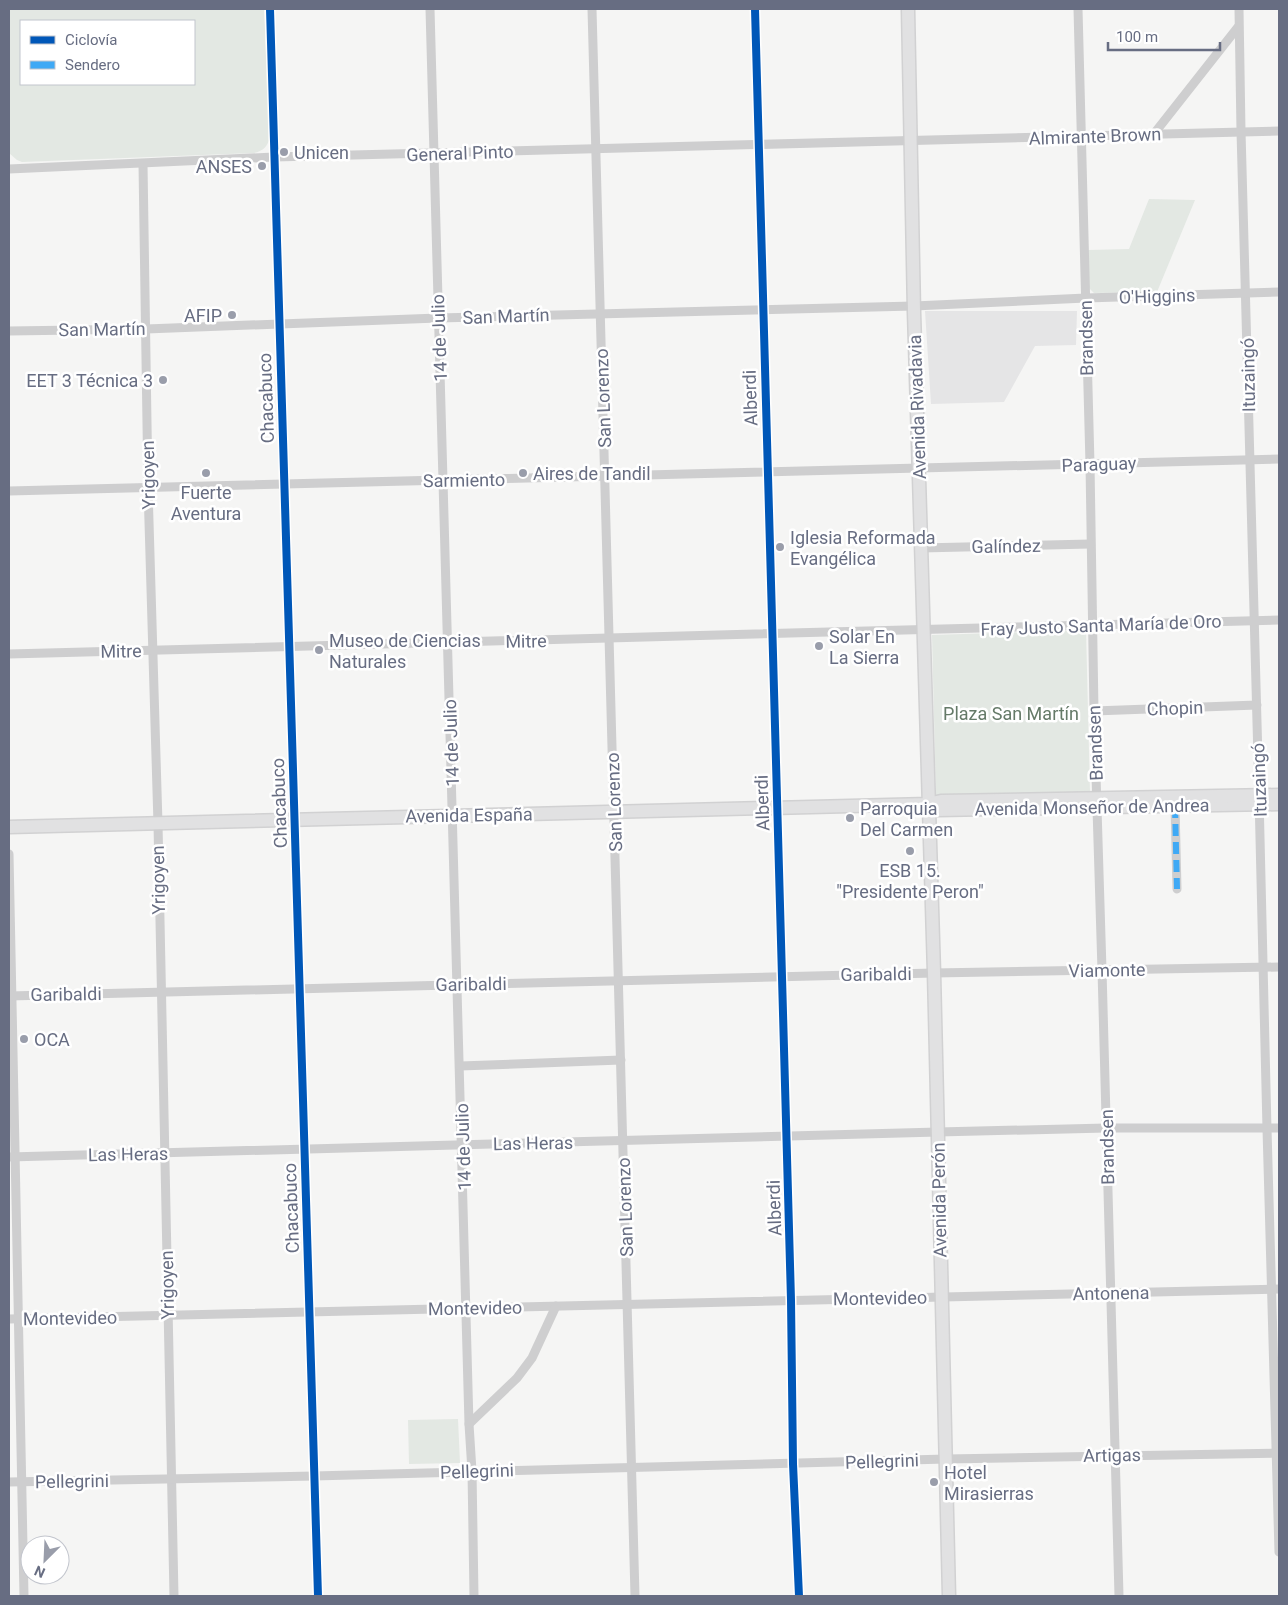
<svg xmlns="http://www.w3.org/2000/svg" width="1288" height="1605" viewBox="0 0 1288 1605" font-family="Roboto,sans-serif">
  <rect width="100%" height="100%" fill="#f5f5f4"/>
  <path fill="#e5e5e6" d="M925,311H1077L1076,345L1035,346L1004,402L931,404Z"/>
  <g fill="#e3e8e3" fill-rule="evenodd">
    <path d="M9,9H264L270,138C267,147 263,151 254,153L22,162L17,160L9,153ZM21,21H194V84H21Z"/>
    <path d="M1149,199L1195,200L1157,292L1094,293L1089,288L1088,250L1129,249Z"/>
    <path d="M1086,630L1090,793L936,797L932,635Z"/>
    <path d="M458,1419L460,1463L409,1464L408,1420Z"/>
  </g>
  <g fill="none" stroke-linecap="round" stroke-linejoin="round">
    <g stroke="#d1d1d2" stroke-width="15">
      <g id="secondary">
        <path d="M908,9L914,312L934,973L949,1596"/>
        <path d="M928,804L938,810L1279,804"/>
        <path d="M9,827L928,804L941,801L1279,795"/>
      </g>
    </g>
    <g stroke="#cececf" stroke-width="9">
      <path d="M270,9L318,1596"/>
      <path d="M430,9L469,1424L472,1471L474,1596"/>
      <path d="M592,9L635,1596"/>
      <path d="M755,9L791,1300L793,1464L799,1596"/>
      <path d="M1078,9L1090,464L1094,711L1102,970L1119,1596"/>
      <path d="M1239,9L1241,131L1259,796L1267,1129L1279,1552"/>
      <path d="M1153,135L1238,27"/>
      <path d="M143,164L148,488L158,824L174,1596"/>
      <path d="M9,169L274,157L1279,131"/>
      <path d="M9,331L146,329L438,318L914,306L1086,298L1279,292"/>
      <path d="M9,491L1279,459"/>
      <path d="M921,548L1090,544"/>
      <path d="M9,654L1279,620"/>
      <path d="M1094,711L1257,705"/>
      <path d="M1175,806L1177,889"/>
      <path d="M9,854L24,1596"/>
      <path d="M9,996L934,973L1279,967"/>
      <path d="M460,1066L621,1060"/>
      <path d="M9,1157L938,1132L1106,1128H1279"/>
      <path d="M9,1319L1279,1289"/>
      <path d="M469,1424L517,1378L532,1358L556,1306"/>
      <path d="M9,1482L314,1476L946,1459L1279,1453"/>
    </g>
    <use href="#secondary" stroke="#e1e1e2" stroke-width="12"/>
    <path stroke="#3fa9f5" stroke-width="6" stroke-dasharray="12 6" stroke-linecap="butt" d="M1175,806L1177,889"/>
    <g stroke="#fff" stroke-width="11">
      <g id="cycleway">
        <path d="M270,9L318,1596"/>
        <path d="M755,9L791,1300L793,1464L799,1596"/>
      </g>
    </g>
    <use href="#cycleway" stroke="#0057b8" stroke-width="8"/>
  </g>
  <g fill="#999daa" stroke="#fff" stroke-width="2">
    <circle cx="284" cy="152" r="5"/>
    <circle cx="262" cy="166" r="5"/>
    <circle cx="232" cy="315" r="5"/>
    <circle cx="163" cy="380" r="5"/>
    <circle cx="206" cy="473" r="5"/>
    <circle cx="523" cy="473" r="5"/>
    <circle cx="780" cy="547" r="5"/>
    <circle cx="819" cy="646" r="5"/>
    <circle cx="319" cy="650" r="5"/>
    <circle cx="850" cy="818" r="5"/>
    <circle cx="910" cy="851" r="5"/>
    <circle cx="24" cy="1039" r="5"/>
    <circle cx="934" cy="1482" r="5"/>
  </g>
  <g text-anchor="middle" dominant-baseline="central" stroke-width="5" stroke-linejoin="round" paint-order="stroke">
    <g font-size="18" fill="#676d82" stroke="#fff">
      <text transform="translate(1095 136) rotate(-2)">Almirante Brown</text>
      <text transform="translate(460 153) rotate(-2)">General Pinto</text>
      <text transform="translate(1157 296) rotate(-2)">O'Higgins</text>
      <text transform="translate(506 316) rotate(-2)">San Martín</text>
      <text transform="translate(102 329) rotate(-1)">San Martín</text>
      <text transform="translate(439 338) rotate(-92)">14 de Julio</text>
      <text transform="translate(1086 338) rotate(-91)">Brandsen</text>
      <text transform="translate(1248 375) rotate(-91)">Ituzaingó</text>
      <text transform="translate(266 398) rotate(-92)">Chacabuco</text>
      <text transform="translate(603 398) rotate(-92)">San Lorenzo</text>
      <text transform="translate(750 398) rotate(-92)">Alberdi</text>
      <text transform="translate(917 407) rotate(-92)">Avenida Rivadavia</text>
      <text transform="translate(1099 464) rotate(-2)">Paraguay</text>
      <text transform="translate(148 475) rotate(-91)">Yrigoyen</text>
      <text transform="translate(464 480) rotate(-1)">Sarmiento</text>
      <text transform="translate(1006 546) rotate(-1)">Galíndez</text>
      <text transform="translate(1101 625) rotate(-2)">Fray Justo Santa María de Oro</text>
      <text transform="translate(526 641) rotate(-1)">Mitre</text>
      <text transform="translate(121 651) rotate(-1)">Mitre</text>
      <text transform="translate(1175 708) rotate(-2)">Chopin</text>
      <text transform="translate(451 743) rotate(-92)">14 de Julio</text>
      <text transform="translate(1095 743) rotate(-92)">Brandsen</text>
      <text transform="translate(1259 780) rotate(-92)">Ituzaingó</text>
      <text transform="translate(614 802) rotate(-92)">San Lorenzo</text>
      <text transform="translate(279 803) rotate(-92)">Chacabuco</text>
      <text transform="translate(762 803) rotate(-92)">Alberdi</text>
      <text transform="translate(1092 807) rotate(-1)">Avenida Monseñor de Andrea</text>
      <text transform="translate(469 815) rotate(-1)">Avenida España</text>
      <text transform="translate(158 880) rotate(-91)">Yrigoyen</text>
      <text transform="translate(1107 970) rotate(-1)">Viamonte</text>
      <text transform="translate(876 974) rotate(-1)">Garibaldi</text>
      <text transform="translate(471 984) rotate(-1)">Garibaldi</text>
      <text transform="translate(66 994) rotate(-1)">Garibaldi</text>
      <text transform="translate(533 1143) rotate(-1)">Las Heras</text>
      <text transform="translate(463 1147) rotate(-92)">14 de Julio</text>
      <text transform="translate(1107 1147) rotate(-91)">Brandsen</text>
      <text transform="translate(128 1154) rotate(-1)">Las Heras</text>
      <text transform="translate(939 1200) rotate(-91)">Avenida Perón</text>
      <text transform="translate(625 1207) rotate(-92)">San Lorenzo</text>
      <text transform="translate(291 1208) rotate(-92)">Chacabuco</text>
      <text transform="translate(774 1208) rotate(-92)">Alberdi</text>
      <text transform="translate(167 1285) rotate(-91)">Yrigoyen</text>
      <text transform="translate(1111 1293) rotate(-1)">Antonena</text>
      <text transform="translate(880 1298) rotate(-1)">Montevideo</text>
      <text transform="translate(475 1308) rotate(-1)">Montevideo</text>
      <text transform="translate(70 1318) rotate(-1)">Montevideo</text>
      <text transform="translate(1112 1455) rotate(-1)">Artigas</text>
      <text transform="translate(882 1461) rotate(-2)">Pellegrini</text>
      <text transform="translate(477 1471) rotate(-2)">Pellegrini</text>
      <text transform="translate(72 1481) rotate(-1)">Pellegrini</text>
    </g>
    <g font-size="18" fill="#676d82" stroke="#fff" text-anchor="start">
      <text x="294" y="152">Unicen</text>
      <text x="252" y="166" text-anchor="end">ANSES</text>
      <text x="222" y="315" text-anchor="end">AFIP</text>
      <text x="153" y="380" text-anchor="end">EET 3 Técnica 3</text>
      <text x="533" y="473">Aires de Tandil</text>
      <text x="206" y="492" text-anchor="middle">Fuerte<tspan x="206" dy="21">Aventura</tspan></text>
      <text x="790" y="537">Iglesia Reformada<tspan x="790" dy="21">Evangélica</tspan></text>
      <text x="829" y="636">Solar En<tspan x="829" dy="21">La Sierra</tspan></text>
      <text x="329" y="640">Museo de Ciencias<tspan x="329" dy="21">Naturales</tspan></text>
      <text x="860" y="808">Parroquia<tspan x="860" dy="21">Del Carmen</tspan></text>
      <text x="910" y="870" text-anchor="middle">ESB 15.<tspan x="910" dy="21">"Presidente Peron"</tspan></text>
      <text x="34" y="1039">OCA</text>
      <text x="944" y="1472">Hotel<tspan x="944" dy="21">Mirasierras</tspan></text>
    </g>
    <g font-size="18" fill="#657a68" stroke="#fff">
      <text x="1011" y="713">Plaza San Martín</text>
    </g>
  </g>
  <rect width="1288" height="1605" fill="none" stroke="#676d82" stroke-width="20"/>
  <rect x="20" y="20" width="175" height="65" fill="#ffffff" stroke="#c2c5cd"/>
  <rect x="30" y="36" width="25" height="8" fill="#0057b8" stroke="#c2c5cd"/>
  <text x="65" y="45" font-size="15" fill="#676d82">Ciclovía</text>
  <rect x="30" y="61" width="25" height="8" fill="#3fa9f5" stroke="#c2c5cd"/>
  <text x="65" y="70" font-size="15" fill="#676d82">Sendero</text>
  <g transform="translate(45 1560) rotate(204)"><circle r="24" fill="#ffffff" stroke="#c2c5cd"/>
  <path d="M0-4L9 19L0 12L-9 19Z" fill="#999daa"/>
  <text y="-8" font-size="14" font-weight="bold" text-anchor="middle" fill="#676d82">N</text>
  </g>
  <path d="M1108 42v8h112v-8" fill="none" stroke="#676d82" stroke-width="2.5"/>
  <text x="1116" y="42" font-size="15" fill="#676d82" stroke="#ffffff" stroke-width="4" paint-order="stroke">100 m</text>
</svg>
